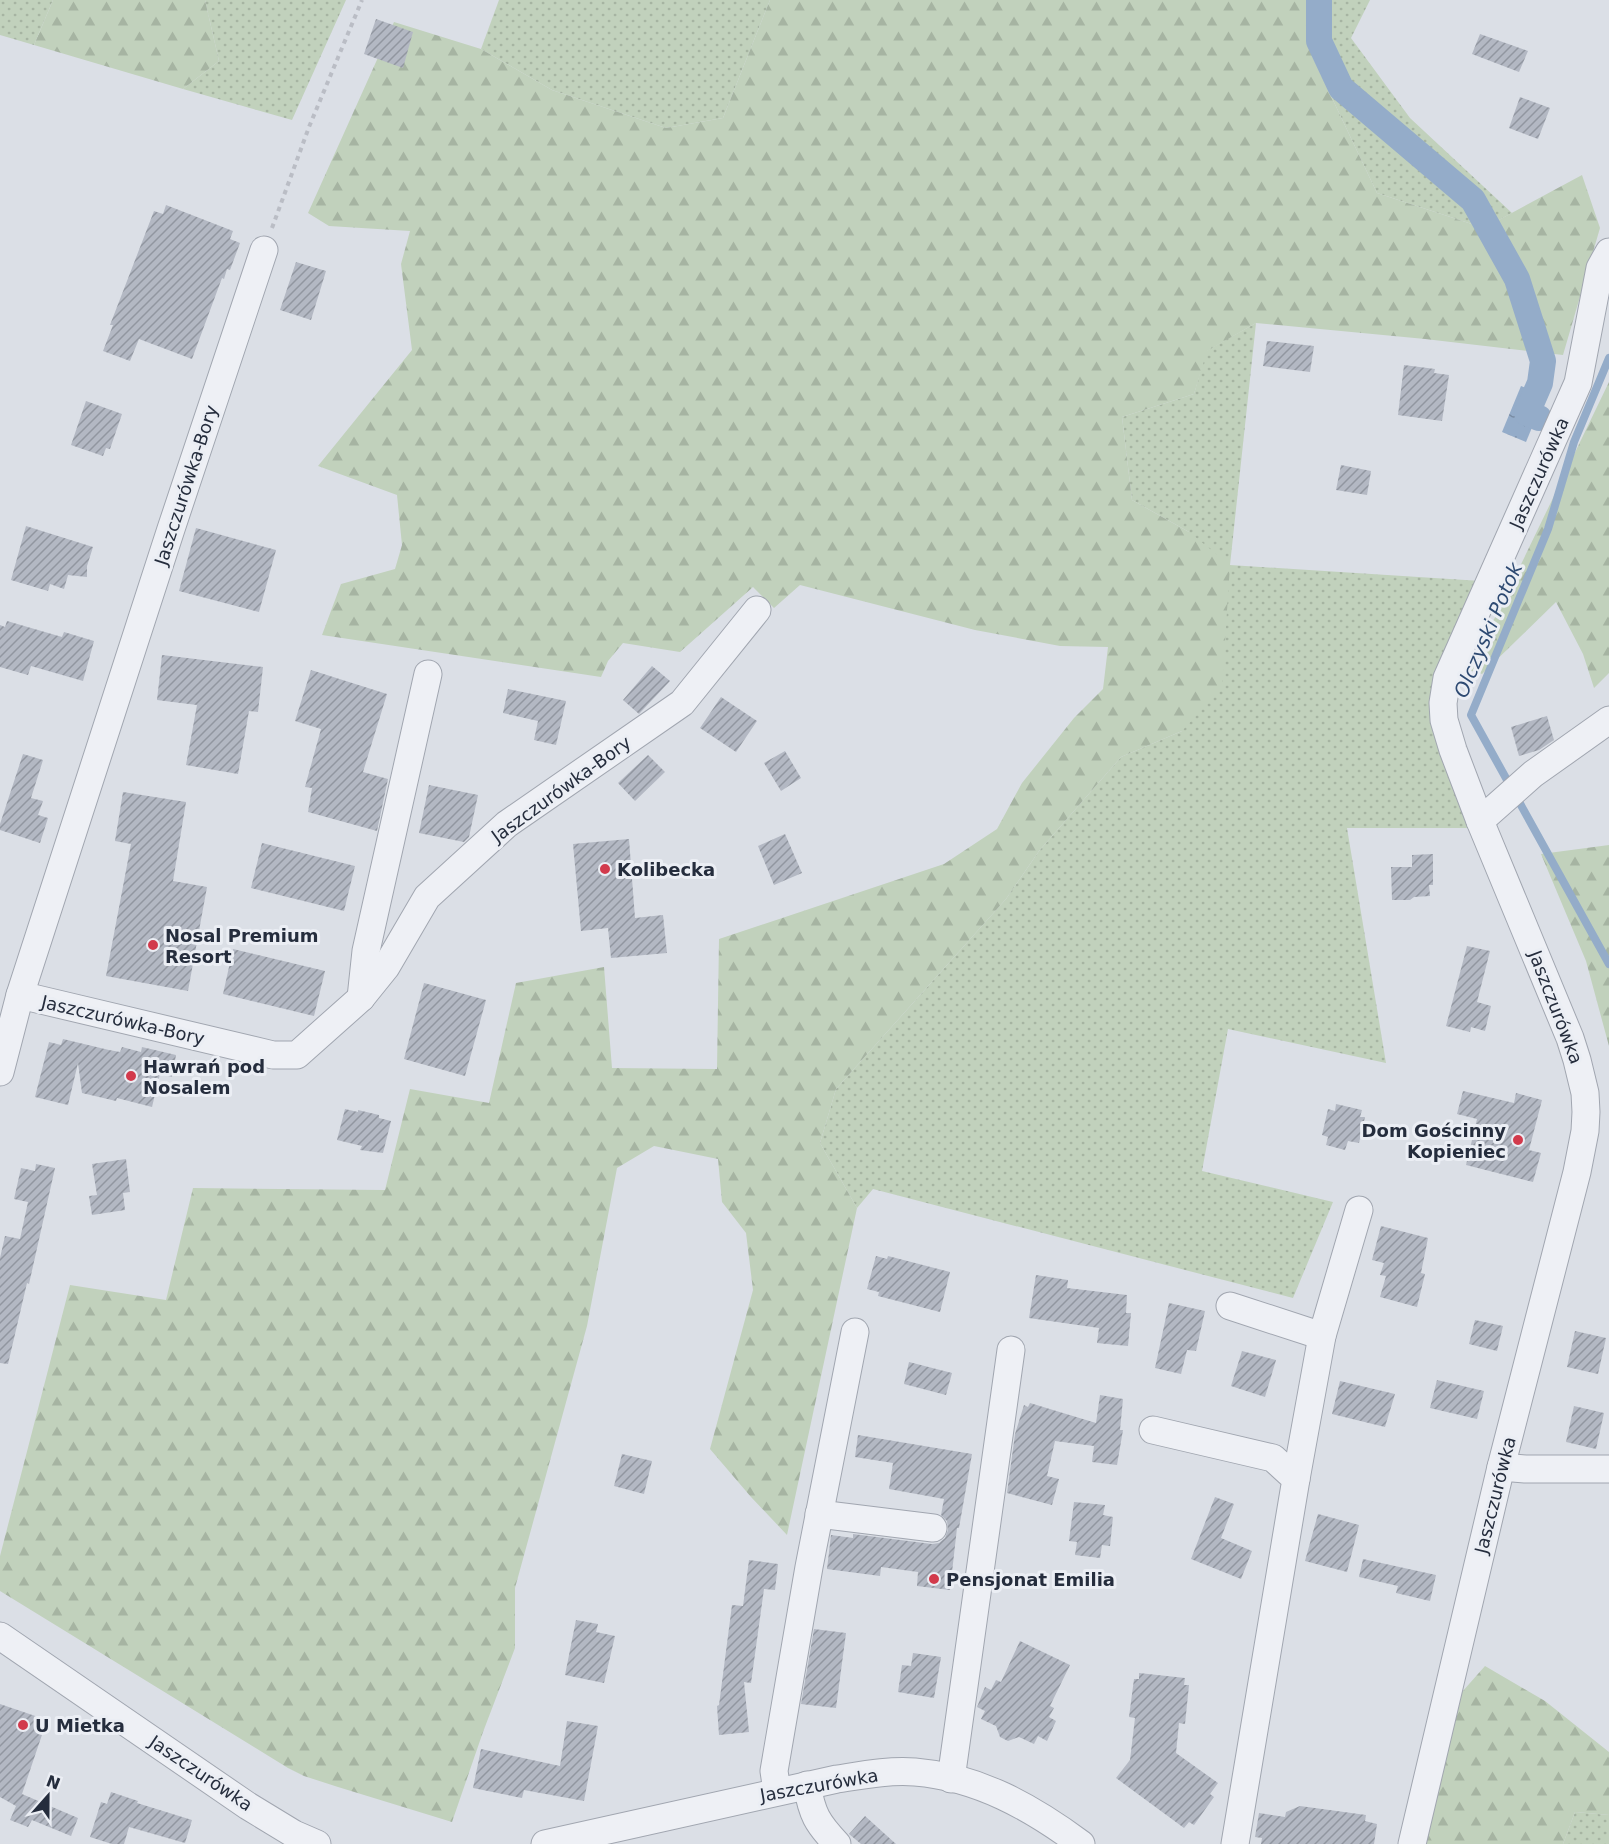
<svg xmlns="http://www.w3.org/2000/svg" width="1609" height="1844" viewBox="0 0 1609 1844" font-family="'DejaVu Sans',sans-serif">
  <defs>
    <pattern id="grass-dots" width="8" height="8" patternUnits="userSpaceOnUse" patternTransform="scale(1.5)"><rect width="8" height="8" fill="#c1d1bc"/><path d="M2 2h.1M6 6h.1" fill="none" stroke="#a6b4a2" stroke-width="1.8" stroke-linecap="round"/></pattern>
    <pattern id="forest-firs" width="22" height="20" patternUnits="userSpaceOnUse" patternTransform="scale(1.5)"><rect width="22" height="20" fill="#c1d1bc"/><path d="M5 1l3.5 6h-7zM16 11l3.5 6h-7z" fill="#a6b4a2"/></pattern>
    <pattern id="water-ripples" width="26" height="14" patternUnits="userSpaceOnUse" patternTransform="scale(1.5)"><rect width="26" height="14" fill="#94acc9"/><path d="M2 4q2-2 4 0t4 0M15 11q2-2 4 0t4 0" fill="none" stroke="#798ca4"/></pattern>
    <pattern id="building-hatch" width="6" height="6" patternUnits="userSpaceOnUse" patternTransform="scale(1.5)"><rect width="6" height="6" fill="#b3b8c3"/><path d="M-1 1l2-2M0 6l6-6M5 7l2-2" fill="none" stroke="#9196a0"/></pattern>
  </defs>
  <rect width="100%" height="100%" fill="#dbdfe6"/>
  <g fill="url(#grass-dots)">
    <path d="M0,0H53L34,45L0,35Z"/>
    <path d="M205,0H346L292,120L183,89L219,61Z"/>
    <path d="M499,0H770L723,118L666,128L552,90L481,49Z"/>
    <path d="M1310,0H1370L1351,38L1410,118L1512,213L1484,228L1377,193L1313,58L1306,16Z"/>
    <path d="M1256,323L1230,565L1481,581L1434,684L1469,828H1347L1386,1063L1228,1029L1202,1171L1333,1202L1293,1298L873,1189L857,1208L820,1143L836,1089L1006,899L1039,851L1121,757L1182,731L1189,532L1132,500L1122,417L1194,394L1206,351Z"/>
    <path d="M1575,1812L1609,1815V1844H1563Z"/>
  </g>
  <g fill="url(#forest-firs)">
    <path d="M53,0H205L219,61L183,89L34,45Z"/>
    <path d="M770,0H1310L1306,16L1313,58L1377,193L1484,228L1582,175L1600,228L1563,355L1425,339L1256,323L1207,351L1194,394L1122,417L1132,500L1189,532L1230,565L1222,687L1182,731L1121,757L1039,851L1006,899L836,1089L820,1143L857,1208L787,1535L751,1497L710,1449L753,1290L746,1233L722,1202L718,1159L654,1146L617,1168L587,1326L515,1588V1648L483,1732L452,1822L338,1787L304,1776L288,1768L0,1591V1556L70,1285L166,1300L193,1188L385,1190L410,1089L489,1103L516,983L604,967L612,1068L717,1069L719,939L944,864L997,829L1022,783L1074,718L1103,689L1108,647L1060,646L975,630L800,585L774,608L753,587L680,652L623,643L608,661L601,677L322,635L341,584L395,569L402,545L397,495L318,466L412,350L401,264L410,231L329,226L308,213L394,22L481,49L552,90L666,128L723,118Z"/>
    <path d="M1609,382V673L1594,688L1583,654L1556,602L1482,674L1463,668L1496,616Z"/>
    <path d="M1609,845V1046L1586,961L1541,854Z"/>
    <path d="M1485,1666L1545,1701L1609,1752V1815L1575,1812L1563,1844H1424L1462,1692Z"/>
  </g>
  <path fill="url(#water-ripples)" d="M1521,386L1545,396L1526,442L1502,432Z"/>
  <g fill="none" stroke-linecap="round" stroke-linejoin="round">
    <path stroke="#94acc9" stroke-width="8" d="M1609,358L1574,442L1548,529L1471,715L1609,964"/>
    <path stroke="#94acc9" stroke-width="26" d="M1319,0V41L1341,88L1473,200L1517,279L1543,361L1540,383L1527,413L1539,418"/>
  </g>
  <g fill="url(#building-hatch)">
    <path d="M376,19L413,32L403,68L364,54Z"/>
    <path d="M1480,34L1528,51L1519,72L1472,54Z"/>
    <path d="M1520,97L1550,108L1538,139L1509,128Z"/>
    <path d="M166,205L233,231L230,239L240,243L230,270L227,269L224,279L222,278L192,359L139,339L130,361L103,351L113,325H110L154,211L163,214Z"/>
    <path d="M296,262L326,271L311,320L280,310Z"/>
    <path d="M1267,341L1314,346L1310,372L1263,366Z"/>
    <path d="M1404,365L1435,369L1434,373L1449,375L1442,421L1398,415Z"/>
    <path d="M86,401L122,414L110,449L106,448L103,456L71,445Z"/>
    <path d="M1341,465L1371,471L1367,495L1336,490Z"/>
    <path d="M26,526L93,547L87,566V577L68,575L64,589L50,584L48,591L11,580Z"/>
    <path d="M196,528L276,550L259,612L179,591Z"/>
    <path d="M7,621L62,637L64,632L94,641L83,681L31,666L28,675L0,667V625L5,627Z"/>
    <path d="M162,655L263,667L258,712L249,711L238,774L186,765L197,705L157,700Z"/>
    <path d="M652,666L670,681L639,714L623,700Z"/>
    <path d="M311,670L387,694L363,772L388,779L377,831L308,812L312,788L305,787L321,729L295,721Z"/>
    <path d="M508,689L566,701L556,745L534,740L538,721L503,713Z"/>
    <path d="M721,697L757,721L736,752L700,728Z"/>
    <path d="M1547,716L1554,740L1539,750L1519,756L1511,727Z"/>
    <path d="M785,751L801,778L781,791L764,763Z"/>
    <path d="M23,754L43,760L31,798L43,801L38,815L48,818L40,843L0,830V824Z"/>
    <path d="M648,755L665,772L635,801L618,783Z"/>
    <path d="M429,785L478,795L469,837L464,842L419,833Z"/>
    <path d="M123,792L186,802L173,881L207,887L188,991L106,976L131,844L115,841Z"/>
    <path d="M785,834L802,873L774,885L758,846Z"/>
    <path d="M629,839L635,918L663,915L667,953L611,958L608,928L581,931L573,844Z"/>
    <path d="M262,843L355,866L344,911L251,888Z"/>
    <path d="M1433,854V885H1429L1430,896L1414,897L1410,900H1392L1391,867H1412V855Z"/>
    <path d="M1467,946L1490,951L1477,1002L1491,1006L1485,1031L1471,1027L1470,1032L1446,1026Z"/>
    <path d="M233,949L325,971L314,1016L223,994Z"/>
    <path d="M424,983L486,1000L465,1076L404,1059Z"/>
    <path d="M63,1039L109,1050L120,1052L122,1047L141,1052L142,1047L176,1055L172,1077L160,1074L152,1107L117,1098L116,1101L82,1093L78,1063L68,1105L35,1097L49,1042L61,1045Z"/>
    <path d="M1463,1091L1514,1103L1516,1093L1542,1100L1529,1150L1541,1153L1533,1182L1466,1165L1477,1119L1457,1114Z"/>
    <path d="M1336,1104L1362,1110L1360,1117H1365L1359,1143L1348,1141L1345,1150L1326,1145L1328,1137L1322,1135L1328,1109L1335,1111Z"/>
    <path d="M345,1109L358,1112V1110L379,1115V1118L391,1121L383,1153L360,1150L362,1146L337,1140Z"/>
    <path d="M126,1159L130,1192L123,1193L125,1210L92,1215L89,1196L97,1195L92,1164Z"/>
    <path d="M36,1164L55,1168L29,1284L27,1283L8,1364L0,1363V1258L5,1236L20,1239L28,1202L14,1199L21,1168L35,1171Z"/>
    <path d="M1381,1226L1428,1238L1421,1273L1425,1274L1417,1307L1380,1297L1386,1276L1380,1275L1384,1263L1372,1260Z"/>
    <path d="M876,1256L887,1259L888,1256L950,1272L940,1312L878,1296L879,1292L867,1289Z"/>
    <path d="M1036,1275L1068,1280L1067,1288L1127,1295L1126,1313H1131L1128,1346L1097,1343L1099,1328L1029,1318Z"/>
    <path d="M1169,1303L1205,1311L1196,1351L1187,1350L1181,1374L1155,1368Z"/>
    <path d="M1475,1320L1503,1326L1497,1351L1469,1344Z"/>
    <path d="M1575,1331L1606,1338L1598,1374L1567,1367Z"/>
    <path d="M1242,1351L1276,1360L1265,1397L1231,1386Z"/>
    <path d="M909,1362L952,1373L946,1395L904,1384Z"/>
    <path d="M1437,1380L1484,1391L1477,1419L1430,1408Z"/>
    <path d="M1340,1381L1395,1394L1385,1427L1332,1414Z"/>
    <path d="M1100,1395L1123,1399L1120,1430H1123L1117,1465L1092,1462L1094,1446L1055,1441L1047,1476L1059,1479L1052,1505L1007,1493L1015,1434L1024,1405L1028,1407L1030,1403L1096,1423Z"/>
    <path d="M1574,1406L1604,1413L1596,1449L1566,1442Z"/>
    <path d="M858,1435L972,1454L959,1528H957L950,1590L917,1586L918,1572L881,1567L880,1576L827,1569L831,1535L853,1538V1534L932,1544L939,1543L945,1538L948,1530L947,1521L941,1515L944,1499L889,1489L893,1463L855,1457Z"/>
    <path d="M622,1454L652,1461L644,1494L614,1486Z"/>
    <path d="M1215,1497L1234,1504L1221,1538L1252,1551L1241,1579L1191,1559Z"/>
    <path d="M1074,1502L1105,1505L1103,1515L1113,1517L1110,1546L1102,1545L1100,1558L1075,1555L1077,1542L1069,1541Z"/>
    <path d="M1318,1514L1359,1525L1347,1572L1305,1561Z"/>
    <path d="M1363,1559L1436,1575L1430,1601L1396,1593L1398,1586L1359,1577Z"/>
    <path d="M749,1560L778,1564L775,1590L764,1589L751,1683L744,1682L749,1732L719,1735L717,1706L719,1705L732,1605L743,1606Z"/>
    <path d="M576,1620L598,1624L596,1632L615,1636L604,1683L565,1675Z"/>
    <path d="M814,1629L846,1633L836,1708L801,1704Z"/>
    <path d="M1020,1641L1070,1665L1050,1706L1054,1708L1049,1717L1056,1721L1047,1741L1038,1736L1034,1744L1019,1737L1008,1741L1000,1737L996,1726L981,1719L985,1711L977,1707L985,1687L991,1690L996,1680L1001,1682Z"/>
    <path d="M913,1653L941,1657L934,1698L898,1692L902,1665L911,1666Z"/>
    <path d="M1139,1673L1185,1678L1184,1685H1189L1185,1724L1179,1723L1176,1753L1218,1783L1210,1794L1214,1797L1194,1825L1189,1822L1184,1828L1116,1778L1130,1760L1135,1718L1129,1717L1134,1679H1139Z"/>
    <path d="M0,1704L47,1720L22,1794L78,1818L71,1836L32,1820L28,1827L10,1820L16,1806L0,1797Z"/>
    <path d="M567,1721L598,1726L584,1801L524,1790L522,1798L473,1788L481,1749L560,1766Z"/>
    <path d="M111,1792L138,1801L137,1803L192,1820L185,1843L129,1827L124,1844H112L90,1837L101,1802L107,1804Z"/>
    <path d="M1300,1806L1366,1815L1365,1821L1377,1824L1374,1844H1261L1262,1838L1255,1837L1259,1813L1285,1817L1286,1812Z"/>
    <path d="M865,1816L896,1844H861L849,1834Z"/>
  </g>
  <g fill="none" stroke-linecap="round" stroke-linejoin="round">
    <g stroke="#a1a6b0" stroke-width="29">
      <g id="minor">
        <path d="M1480,821L1533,774L1609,720"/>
        <path d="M20,995L273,1055H297L361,998L386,967L427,897L507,824L682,703L757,610"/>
        <path d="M361,998L366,951L428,674"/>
        <path d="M0,1072L20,995L171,529L264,250"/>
        <path d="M1230,1306L1322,1336"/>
        <path d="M1153,1430L1273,1458L1296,1479L1235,1844"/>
        <path d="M1501,1467L1525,1469H1609"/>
        <path d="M1296,1479L1322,1336L1359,1210"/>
        <path d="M819,1514L933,1528"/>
        <path d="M0,1636L248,1806L294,1834L317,1844"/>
        <path d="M951,1779L1011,1350"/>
        <path d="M807,1785C812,1814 817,1823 837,1844"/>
        <path d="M777,1791L774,1771L809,1567L855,1332"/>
        <path d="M545,1844L837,1779C863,1775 889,1770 915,1772C978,1777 1031,1807 1081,1844"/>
        <path d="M1412,1844L1501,1467L1577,1172L1585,1131L1586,1112L1585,1093L1577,1060L1570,1038L1480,821L1453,750L1444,720L1443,703L1447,678L1578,383L1600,268L1609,252"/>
      </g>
    </g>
    <path stroke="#babdc5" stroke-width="4" stroke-dasharray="4.5 4.5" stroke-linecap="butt" d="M272,228L309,127L362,0"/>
    <use href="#minor" stroke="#eef0f5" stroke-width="27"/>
  </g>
  <g fill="#d23a4c" stroke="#ebeef4" stroke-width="2">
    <circle cx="605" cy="869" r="6"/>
    <circle cx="153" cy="945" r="6"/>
    <circle cx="131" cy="1076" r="6"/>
    <circle cx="1518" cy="1140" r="6"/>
    <circle cx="934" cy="1579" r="6"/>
    <circle cx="23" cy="1725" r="6"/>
  </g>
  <g text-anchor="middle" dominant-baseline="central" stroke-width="6" stroke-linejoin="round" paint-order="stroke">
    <g font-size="18" fill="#252d3d" stroke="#ebeef4">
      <text transform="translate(1539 473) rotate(-66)">Jaszczurówka</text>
      <text transform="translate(186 485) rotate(-72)">Jaszczurówka-Bory</text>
      <text transform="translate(561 789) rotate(-36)">Jaszczurówka-Bory</text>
      <text transform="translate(1556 1007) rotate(69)">Jaszczurówka</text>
      <text transform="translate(123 1020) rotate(13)">Jaszczurówka-Bory</text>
      <text transform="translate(1495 1495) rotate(-76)">Jaszczurówka</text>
      <text transform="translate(201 1773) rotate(34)">Jaszczurówka</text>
      <text transform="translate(819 1785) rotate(-10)">Jaszczurówka</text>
    </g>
    <g font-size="18" font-weight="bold" fill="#252d3d" stroke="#ebeef4" text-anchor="start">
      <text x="617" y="869">Kolibecka</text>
      <text x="165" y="935">Nosal Premium<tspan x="165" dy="21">Resort</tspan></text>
      <text x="143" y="1066">Hawrań pod<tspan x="143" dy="21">Nosalem</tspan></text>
      <text x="1506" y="1130" text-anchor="end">Dom Gościnny<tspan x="1506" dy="21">Kopieniec</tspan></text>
      <text x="946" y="1579">Pensjonat Emilia</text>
      <text x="35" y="1725">U Mietka</text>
    </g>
    <g font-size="20" font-style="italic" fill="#2e4a72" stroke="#ebeef4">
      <text transform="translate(1488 630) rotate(-67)">Olczyski Potok</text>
    </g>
  </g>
  <g transform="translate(48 1796) rotate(21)" stroke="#ebeef4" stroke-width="4.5" paint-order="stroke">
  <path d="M0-4.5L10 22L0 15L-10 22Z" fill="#252d3d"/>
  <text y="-9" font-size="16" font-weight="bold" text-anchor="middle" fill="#252d3d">N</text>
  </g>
</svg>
